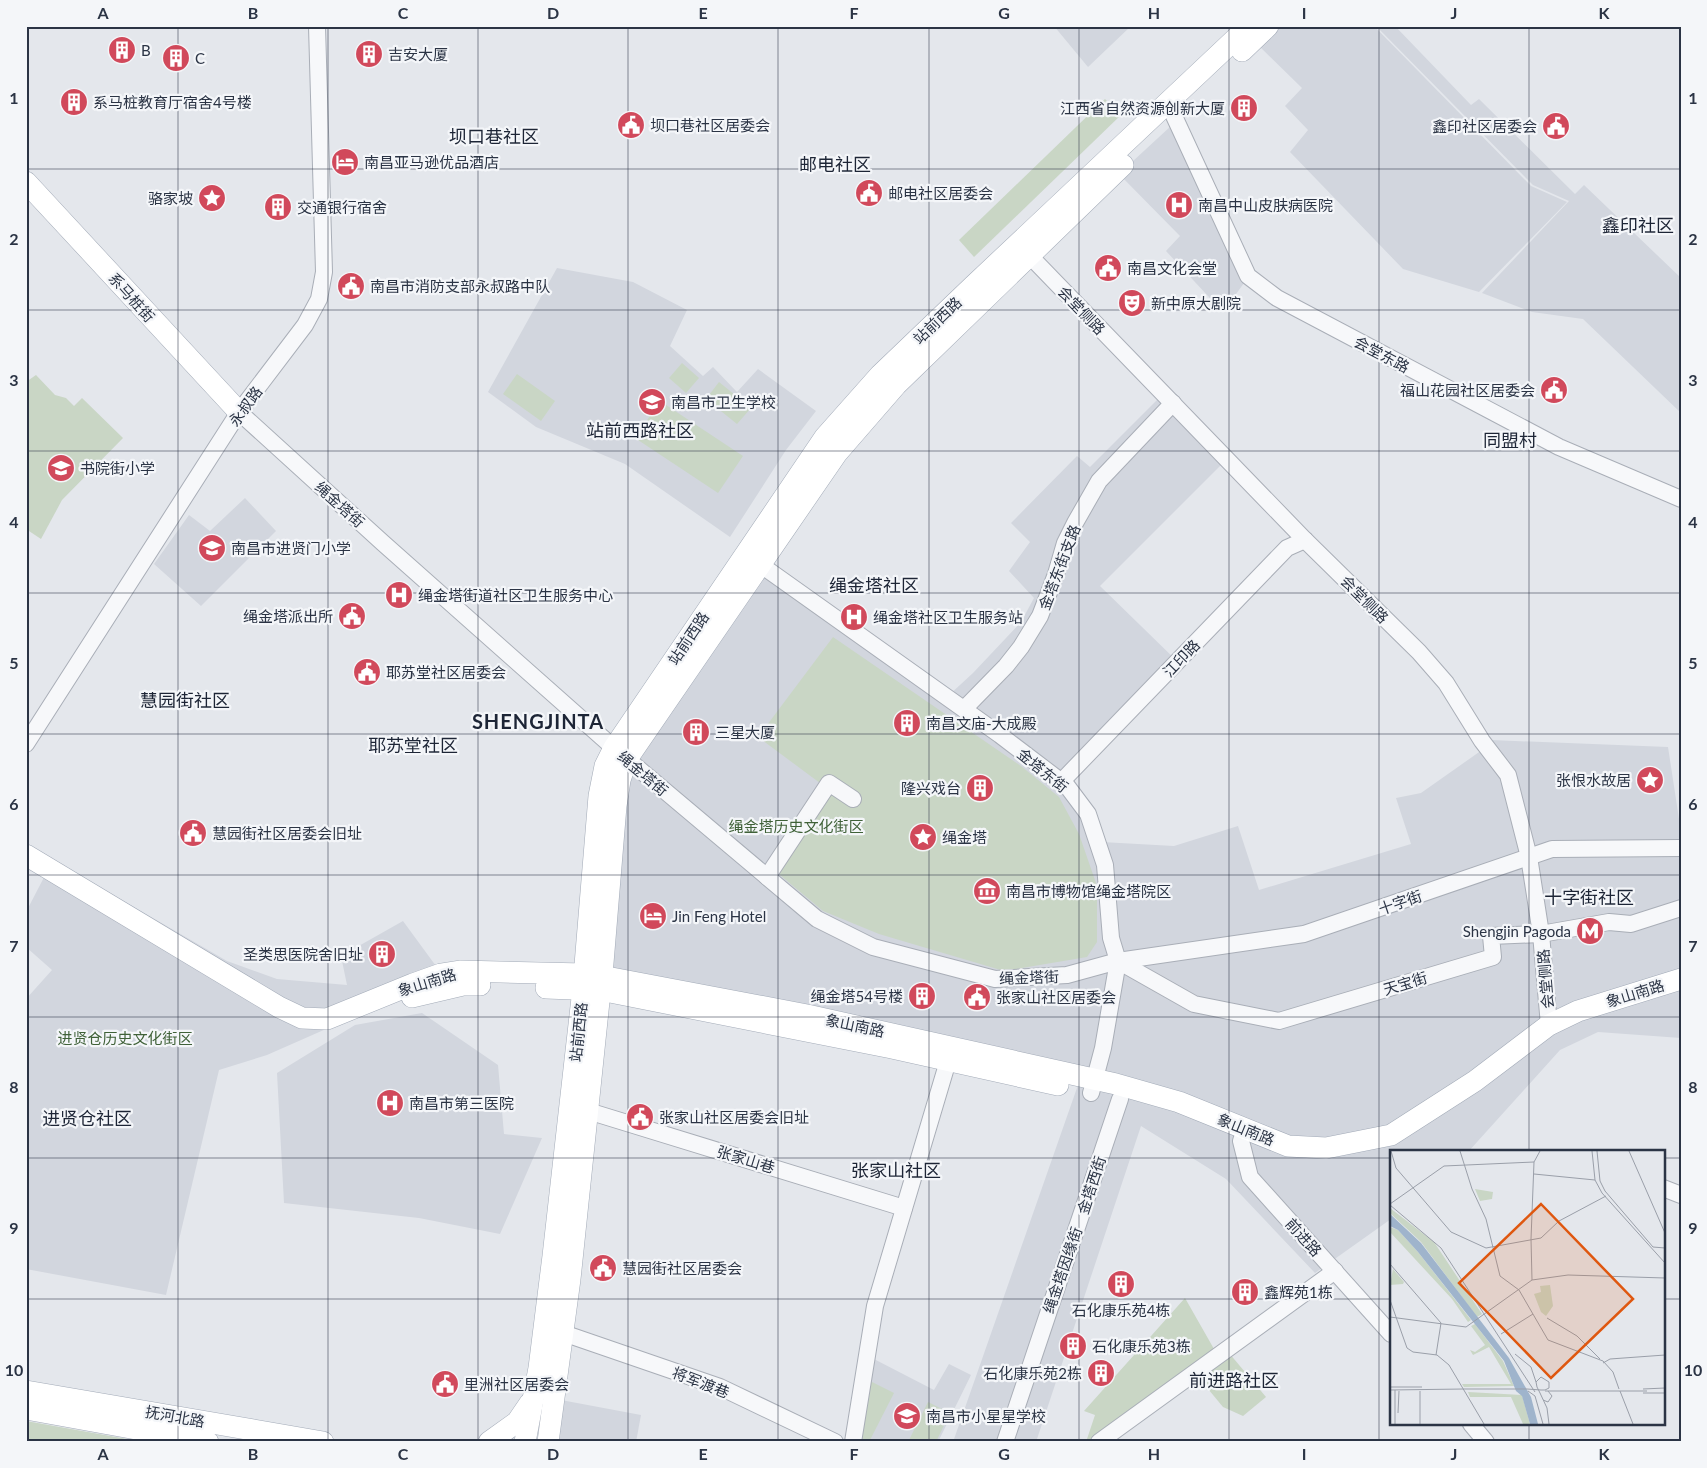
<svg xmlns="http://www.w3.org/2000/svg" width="1707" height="1468" viewBox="0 0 1707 1468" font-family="Lato,'Noto Sans SC',sans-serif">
  <rect width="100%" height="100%" fill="#e4e7ec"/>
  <g fill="#d2d6de">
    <path d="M1054,26H1131L1088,67Z"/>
    <path d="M1275,26H1374L1531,186L1567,202L1479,292L1403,269L1290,152L1308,130L1285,106L1302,88L1257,44Z"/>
    <path d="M1376,26H1395L1471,105L1479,99L1575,194L1584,185L1681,278V413L1583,319L1532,312L1482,293L1569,201L1533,185Z"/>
    <path d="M1171,126L1244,283L1223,312L1166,251L1180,236L1119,174Z"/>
    <path d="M557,268L633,282L687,310L670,346L703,376L713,367L737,392L758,369L816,411L786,450L730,537L625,464L536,427L488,392Z"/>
    <path d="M1162,395L1225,461L1100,586L1180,664L1067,782L1102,842L1174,846L1238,826L1259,890L1411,844L1396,798L1421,793L1482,750L1491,740L1668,747L1681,832V1038L1598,1032L1560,1050L1468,1152H1391V1219L1315,1273L1226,1179L1141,1126L1036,1442H953L1078,1085L590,982L604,793L742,545L948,696L973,673L1021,622L1034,598L1009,571L1030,542L1011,523L1077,456L1090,467Z"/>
    <path d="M245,498L276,531L201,606L154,564L189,515L210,531Z"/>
    <path d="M53,860L227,961L277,979L347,985L341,956L403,921L444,977L267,1055L219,1070L166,1295L26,1269V999L52,970L26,947V912Z"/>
    <path d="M422,1013L498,1065L504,1134L542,1138L500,1234L419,1218L284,1203L277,1073L355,1025Z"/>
    <path d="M872,1358L934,1390L949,1364L971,1375L938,1442H858Z"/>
    <path d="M561,1400L641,1415L636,1442H562L554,1435Z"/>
  </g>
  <g fill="#c9d6c5">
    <path d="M1105,99L1121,115L974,257L959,240Z"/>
    <path d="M682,363L699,378L686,393L669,378Z"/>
    <path d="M517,374L555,401L541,421L503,394Z"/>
    <path d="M36,375L55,395L66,398L74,406L82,398L123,438L62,500L41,539L26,529V382Z"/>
    <path d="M719,382L751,408L737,424L706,399Z"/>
    <path d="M660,401L743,456L718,493L635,438Z"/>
    <path d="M833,637L1021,766L1059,797L1079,834L1097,886V942L1087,957L1004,971L879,934L823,911L774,870L828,789L758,737Z"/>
    <path d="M1185,1298L1214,1349L1091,1442H1086L1095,1415L1084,1411Z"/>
    <path d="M1229,1353L1266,1397L1243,1416L1223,1407L1199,1378Z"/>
    <path d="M870,1381L894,1393L869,1442H860Z"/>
    <path d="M928,1402L950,1413L936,1442H908Z"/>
    <path d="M26,1421L144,1442H26Z"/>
  </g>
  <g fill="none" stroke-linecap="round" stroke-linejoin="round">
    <g stroke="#a9aeb7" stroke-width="18">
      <g id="minor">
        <path d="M1174,116L1248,276L1277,298L1559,447L1681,499"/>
        <path d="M1029,255L1305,540L1419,652L1446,683L1482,741L1508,775L1529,857L1541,934L1549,1025"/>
        <path d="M239,412L383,543L614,748L817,919L873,947L995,979L1067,975L1118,961L1304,934L1552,849L1681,848"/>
        <path d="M761,565L1000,735L1067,786L1088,814L1105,865L1111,938L1118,961L1103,1048L1091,1093"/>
        <path d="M964,709L1006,666L1021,647L1040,616L1056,574L1065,543L1075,523L1099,481L1173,403"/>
        <path d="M26,744L239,412L305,325L319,299L324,272L317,26"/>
        <path d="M1061,782L1287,548L1305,540"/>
        <path d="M767,877L829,783L853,799"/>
        <path d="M1118,961L1194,1004L1279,1021L1493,957L1491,936L1541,934L1609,922L1631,924L1681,908"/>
        <path d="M588,1111L904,1208"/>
        <path d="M1245,1129L1241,1141L1250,1177L1391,1334"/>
        <path d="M1663,1188L1681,1195"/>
        <path d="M563,1333L720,1387L835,1442"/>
        <path d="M1471,1424L1486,1442"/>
        <path d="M853,1442L875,1306L948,1061"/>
        <path d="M1005,1442L1120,1099"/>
        <path d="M1099,1442L1335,1271"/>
      </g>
    </g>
    <g stroke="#a3abb8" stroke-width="22">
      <g id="major">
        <path d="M1242,51L1268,26"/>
        <path d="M26,182L239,412"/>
        <path d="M26,855L279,1007L302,1018L327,1019L413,984L441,974L460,971L584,974L601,976L807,1015L1116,1084L1179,1102L1288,1146L1326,1148L1391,1135L1475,1081L1549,1025L1578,1011L1681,979"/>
        <path d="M546,988L600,990L892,1048L1058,1085"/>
        <path d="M412,997L463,985H480"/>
        <path d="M26,1391L323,1442"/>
        <path d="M26,1409L208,1442"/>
        <path d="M489,1442L517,1422L530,1403"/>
        <path d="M525,1442L539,1368L553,1256L583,989L599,796L605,766L614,748L825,437L880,375L973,286L1249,26"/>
        <path d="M548,1442L570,1279L603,963L616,806L620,780L627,759L837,453L896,385L1123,165"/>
      </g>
    </g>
    <use href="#minor" stroke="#f7f8fa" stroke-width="16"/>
    <use href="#major" stroke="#fff" stroke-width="21"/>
  </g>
  <path fill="none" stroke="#2b3445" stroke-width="1" stroke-opacity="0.55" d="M178,26V1442M328,26V1442M478,26V1442M628,26V1442M778,26V1442M929,26V1442M1079,26V1442M1229,26V1442M1379,26V1442M1529,26V1152M26,169H1681M26,310H1681M26,451H1681M26,593H1681M26,734H1681M26,875H1681M26,1017H1681M26,1158H1391M1663,1158H1681M26,1299H1391M1663,1299H1681M1529,1424V1442"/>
  <defs>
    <g id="building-disc" transform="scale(1.4375)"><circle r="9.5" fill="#d1495b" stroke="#f4f6f9"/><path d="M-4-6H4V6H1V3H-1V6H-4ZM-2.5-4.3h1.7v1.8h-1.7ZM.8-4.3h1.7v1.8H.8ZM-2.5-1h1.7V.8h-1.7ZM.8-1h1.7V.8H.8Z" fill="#fff"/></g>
    <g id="civic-disc" transform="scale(1.4375)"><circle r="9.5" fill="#d1495b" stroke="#f4f6f9"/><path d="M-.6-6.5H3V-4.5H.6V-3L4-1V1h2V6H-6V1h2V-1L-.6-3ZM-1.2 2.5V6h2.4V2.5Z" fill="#fff"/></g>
    <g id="hotel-disc" transform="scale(1.4375)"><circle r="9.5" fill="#d1495b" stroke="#f4f6f9"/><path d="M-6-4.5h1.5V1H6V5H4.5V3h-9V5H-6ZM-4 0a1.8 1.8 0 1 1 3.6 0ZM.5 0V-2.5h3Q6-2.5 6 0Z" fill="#fff"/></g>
    <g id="sight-disc" transform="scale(1.4375)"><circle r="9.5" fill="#d1495b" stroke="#f4f6f9"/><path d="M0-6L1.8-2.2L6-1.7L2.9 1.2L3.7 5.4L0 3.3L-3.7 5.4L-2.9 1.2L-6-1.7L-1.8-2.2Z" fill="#fff"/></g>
    <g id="hospital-disc" transform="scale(1.4375)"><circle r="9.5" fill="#d1495b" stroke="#f4f6f9"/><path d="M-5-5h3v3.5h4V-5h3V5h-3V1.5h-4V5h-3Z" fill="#fff"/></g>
    <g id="theatre-disc" transform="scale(1.4375)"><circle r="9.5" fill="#d1495b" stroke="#f4f6f9"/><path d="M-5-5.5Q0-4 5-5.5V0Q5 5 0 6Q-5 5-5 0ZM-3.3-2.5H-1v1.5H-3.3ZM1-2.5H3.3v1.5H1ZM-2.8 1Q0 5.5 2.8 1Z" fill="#fff"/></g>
    <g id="university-disc" transform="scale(1.4375)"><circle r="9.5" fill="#d1495b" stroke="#f4f6f9"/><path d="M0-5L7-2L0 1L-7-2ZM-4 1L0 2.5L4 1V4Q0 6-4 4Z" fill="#fff"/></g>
    <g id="school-disc" transform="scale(1.4375)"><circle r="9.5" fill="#d1495b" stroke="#f4f6f9"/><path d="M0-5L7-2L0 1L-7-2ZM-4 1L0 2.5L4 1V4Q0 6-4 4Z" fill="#fff"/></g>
    <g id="museum-disc" transform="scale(1.4375)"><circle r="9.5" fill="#d1495b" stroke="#f4f6f9"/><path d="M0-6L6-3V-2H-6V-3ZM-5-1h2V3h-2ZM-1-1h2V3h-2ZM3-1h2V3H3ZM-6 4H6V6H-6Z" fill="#fff"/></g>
    <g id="metro-disc" transform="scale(1.4375)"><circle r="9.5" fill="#d1495b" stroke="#f4f6f9"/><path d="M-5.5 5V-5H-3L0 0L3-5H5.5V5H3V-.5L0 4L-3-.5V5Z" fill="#fff"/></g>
  </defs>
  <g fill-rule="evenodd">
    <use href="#building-disc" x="122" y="50"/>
    <use href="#building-disc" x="369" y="54"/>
    <use href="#building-disc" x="176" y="58"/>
    <use href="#building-disc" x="74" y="102"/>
    <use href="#building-disc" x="1244" y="108"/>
    <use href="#civic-disc" x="631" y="125"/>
    <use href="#civic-disc" x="1556" y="126"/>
    <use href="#hotel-disc" x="345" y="162"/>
    <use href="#civic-disc" x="869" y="193"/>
    <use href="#sight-disc" x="212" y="198"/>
    <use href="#hospital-disc" x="1179" y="205"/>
    <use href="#building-disc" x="278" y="207"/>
    <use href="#civic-disc" x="1108" y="268"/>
    <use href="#civic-disc" x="351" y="286"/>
    <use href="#theatre-disc" x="1132" y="303"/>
    <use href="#civic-disc" x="1554" y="390"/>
    <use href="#university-disc" x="652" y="402"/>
    <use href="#school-disc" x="61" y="468"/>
    <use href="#school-disc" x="212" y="548"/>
    <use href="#hospital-disc" x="399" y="595"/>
    <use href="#civic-disc" x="352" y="616"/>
    <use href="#hospital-disc" x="854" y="617"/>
    <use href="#civic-disc" x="367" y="672"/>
    <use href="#building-disc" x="907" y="723"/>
    <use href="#building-disc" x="696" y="732"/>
    <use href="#sight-disc" x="1650" y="780"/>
    <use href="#building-disc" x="980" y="788"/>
    <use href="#civic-disc" x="193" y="833"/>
    <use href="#sight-disc" x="923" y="837"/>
    <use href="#museum-disc" x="987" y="891"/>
    <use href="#hotel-disc" x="653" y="916"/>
    <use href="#metro-disc" x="1590" y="931"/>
    <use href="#building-disc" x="382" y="954"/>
    <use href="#building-disc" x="922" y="996"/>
    <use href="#civic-disc" x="977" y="997"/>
    <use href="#hospital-disc" x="390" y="1103"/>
    <use href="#civic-disc" x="640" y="1117"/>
    <use href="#civic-disc" x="603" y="1268"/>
    <use href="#building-disc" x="1121" y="1284"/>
    <use href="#building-disc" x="1245" y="1292"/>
    <use href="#building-disc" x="1073" y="1346"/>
    <use href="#building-disc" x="1101" y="1373"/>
    <use href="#civic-disc" x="445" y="1384"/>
    <use href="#school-disc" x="907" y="1416"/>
  </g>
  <g text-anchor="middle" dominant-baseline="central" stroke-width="4.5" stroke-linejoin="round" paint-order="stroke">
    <g font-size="15" fill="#2b3445" stroke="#f4f6f9" text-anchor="start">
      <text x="141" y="50">B</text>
      <text x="388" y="54">吉安大厦</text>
      <text x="195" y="58">C</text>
      <text x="93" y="102">系马桩教育厅宿舍4号楼</text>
      <text x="1225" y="108" text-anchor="end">江西省自然资源创新大厦</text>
      <text x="650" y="125">坝口巷社区居委会</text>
      <text x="1537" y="126" text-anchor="end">鑫印社区居委会</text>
      <text x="364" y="162">南昌亚马逊优品酒店</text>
      <text x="888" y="193">邮电社区居委会</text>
      <text x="193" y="198" text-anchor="end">骆家坡</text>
      <text x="1198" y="205">南昌中山皮肤病医院</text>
      <text x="297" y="207">交通银行宿舍</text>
      <text x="1127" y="268">南昌文化会堂</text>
      <text x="370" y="286">南昌市消防支部永叔路中队</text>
      <text x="1151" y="303">新中原大剧院</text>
      <text x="1535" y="390" text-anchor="end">福山花园社区居委会</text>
      <text x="671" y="402">南昌市卫生学校</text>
      <text x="80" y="468">书院街小学</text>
      <text x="231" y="548">南昌市进贤门小学</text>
      <text x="418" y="595">绳金塔街道社区卫生服务中心</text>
      <text x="333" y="616" text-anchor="end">绳金塔派出所</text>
      <text x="873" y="617">绳金塔社区卫生服务站</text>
      <text x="386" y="672">耶苏堂社区居委会</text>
      <text x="926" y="723">南昌文庙-大成殿</text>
      <text x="715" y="732">三星大厦</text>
      <text x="1631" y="780" text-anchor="end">张恨水故居</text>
      <text x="961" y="788" text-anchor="end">隆兴戏台</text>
      <text x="212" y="833">慧园街社区居委会旧址</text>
      <text x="942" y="837">绳金塔</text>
      <text x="1006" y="891">南昌市博物馆绳金塔院区</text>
      <text x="672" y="916">Jin Feng Hotel</text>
      <text x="1571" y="931" text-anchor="end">Shengjin Pagoda</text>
      <text x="363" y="954" text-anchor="end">圣类思医院舍旧址</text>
      <text x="903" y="996" text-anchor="end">绳金塔54号楼</text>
      <text x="996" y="997">张家山社区居委会</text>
      <text x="409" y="1103">南昌市第三医院</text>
      <text x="659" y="1117">张家山社区居委会旧址</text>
      <text x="622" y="1268">慧园街社区居委会</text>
      <text x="1264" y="1292">鑫辉苑1栋</text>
      <text x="1121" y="1310" text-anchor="middle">石化康乐苑4栋</text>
      <text x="1092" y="1346">石化康乐苑3栋</text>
      <text x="1082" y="1373" text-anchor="end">石化康乐苑2栋</text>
      <text x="464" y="1384">里洲社区居委会</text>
      <text x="926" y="1416">南昌市小星星学校</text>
    </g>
    <g font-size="15" fill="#2b3445" stroke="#f4f6f9">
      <text transform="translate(132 297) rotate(48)">系马桩街</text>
      <text transform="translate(1082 310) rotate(46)">会堂侧路</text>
      <text transform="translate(937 320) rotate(-44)">站前西路</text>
      <text transform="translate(1382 354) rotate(28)">会堂东路</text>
      <text transform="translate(245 406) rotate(-54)">永叔路</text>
      <text transform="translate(340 504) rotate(42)">绳金塔街</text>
      <text transform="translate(1059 567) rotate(-69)">金塔东街支路</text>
      <text transform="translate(1365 599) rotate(45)">会堂侧路</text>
      <text transform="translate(688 638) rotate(-56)">站前西路</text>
      <text transform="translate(1181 658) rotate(-46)">江印路</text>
      <text transform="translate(1043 770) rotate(39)">金塔东街</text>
      <text transform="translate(643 773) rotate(40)">绳金塔街</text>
      <text transform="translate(1400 902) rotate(-19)">十字街</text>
      <text transform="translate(1029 977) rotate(-2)">绳金塔街</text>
      <text transform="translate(1545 979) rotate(-95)">会堂侧路</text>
      <text transform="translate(427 982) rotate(-17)">象山南路</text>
      <text transform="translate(1405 983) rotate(-17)">天宝街</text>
      <text transform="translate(1635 993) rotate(-17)">象山南路</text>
      <text transform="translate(855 1025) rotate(12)">象山南路</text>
      <text transform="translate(578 1032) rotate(-84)">站前西路</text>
      <text transform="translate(1246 1129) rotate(22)">象山南路</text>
      <text transform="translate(746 1159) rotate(17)">张家山巷</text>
      <text transform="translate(1091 1185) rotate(-72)">金塔西街</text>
      <text transform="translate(1304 1237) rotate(48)">前进路</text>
      <text transform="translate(1062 1270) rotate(-71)">绳金塔因缘街</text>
      <text transform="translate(701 1382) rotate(21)">将军渡巷</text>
      <text transform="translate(175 1416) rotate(10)">抚河北路</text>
    </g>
    <g font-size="15" fill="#3f6138" stroke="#f4f6f9">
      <text x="796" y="826">绳金塔历史文化街区</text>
      <text x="125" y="1038">进贤仓历史文化街区</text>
    </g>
    <g font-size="18" fill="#1d2536" stroke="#f4f6f9">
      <text x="494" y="136">坝口巷社区</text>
      <text x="835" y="164">邮电社区</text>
      <text x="1638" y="225">鑫印社区</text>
      <text x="640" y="430">站前西路社区</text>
      <text x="1510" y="440">同盟村</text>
      <text x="874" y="585">绳金塔社区</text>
      <text x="185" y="700">慧园街社区</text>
      <text x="413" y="745">耶苏堂社区</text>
      <text x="1589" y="897">十字街社区</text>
      <text x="87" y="1118">进贤仓社区</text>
      <text x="896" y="1170">张家山社区</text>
      <text x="1234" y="1380">前进路社区</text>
    </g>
    <g font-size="20" font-weight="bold" letter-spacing="1" fill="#1d2536" stroke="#f4f6f9">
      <text x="538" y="721">SHENGJINTA</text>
    </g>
  </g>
  <g transform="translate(1390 1150)">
    <rect width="275" height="275" fill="#e4e7ec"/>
    <path d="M85,39L103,42L102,49L90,51ZM0,58L44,92L92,164L87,167L31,92L0,63ZM0,77L8,80L28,102L81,170L78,172L62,149L0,82ZM3,119L14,132L13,134L0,135ZM160,135L163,156L156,166L151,162L144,144L151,142L150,136ZM85,174L113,211L124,236L74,237L72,234H121L99,197L83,205L80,200L85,202L95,195L81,176ZM78,242L132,245L140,274H133L121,247H80Z" fill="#c9d6c5"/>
    <path d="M0,64L31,93L119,208L141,247L148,274H140L132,246L126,241L114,211L28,102L8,80L0,76Z" fill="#9fb4cc"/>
    <path fill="none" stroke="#9a9fa9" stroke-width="1" d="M1,1L6,18L61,82L96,98L151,88L169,71L216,46M70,1L82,39L96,69L110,126L129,140L158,190L213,211L223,222L229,239M202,1L205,30L212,43L275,113M207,1L210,31L215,41L263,97L275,98M239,1L275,83M144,24L205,30M0,54L54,16L144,12M0,55L51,98L145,242M141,89L142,130M141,89L144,12L150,1M0,114L51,173L46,205M0,150L17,198L23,202L47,205L59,215L94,274M0,167L76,177L142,130L178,125L275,128M157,168L187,186L210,209M111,184L143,164M125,204L141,217L146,232M213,213L220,209L275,205M0,237H32M253,239L275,238M0,240L74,239H137L151,240H155L159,238V232L151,227L146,232L147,237L150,243L157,258L159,274M30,241V274M138,241L145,246L153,274M155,241H257M230,241L243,274M253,243H275M153,250L158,252L162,246L158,241M8,263L9,241M5,274V240"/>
    <path fill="#df570f" fill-opacity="0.15" stroke="#df570f" stroke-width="2.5" d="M151,54L243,149L161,228L69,133Z"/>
    <rect width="275" height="275" fill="none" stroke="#2b3445" stroke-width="2.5"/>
  </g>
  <rect width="1707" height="1468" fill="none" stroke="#f4f6f9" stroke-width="55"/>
  <rect x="28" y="28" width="1652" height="1412" fill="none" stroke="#2b3445" stroke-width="2"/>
  <g font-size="16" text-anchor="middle" font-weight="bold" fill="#2b3445">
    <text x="103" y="19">A</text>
    <text x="253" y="19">B</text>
    <text x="403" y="19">C</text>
    <text x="553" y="19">D</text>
    <text x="703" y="19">E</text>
    <text x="854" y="19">F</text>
    <text x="1004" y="19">G</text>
    <text x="1154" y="19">H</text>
    <text x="1304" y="19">I</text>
    <text x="1454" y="19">J</text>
    <text x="1604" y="19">K</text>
    <text x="14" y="104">1</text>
    <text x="1693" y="104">1</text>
    <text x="14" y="245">2</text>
    <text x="1693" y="245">2</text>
    <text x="14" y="386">3</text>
    <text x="1693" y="386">3</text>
    <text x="14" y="528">4</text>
    <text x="1693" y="528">4</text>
    <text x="14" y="669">5</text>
    <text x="1693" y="669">5</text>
    <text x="14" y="810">6</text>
    <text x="1693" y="810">6</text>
    <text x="14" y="952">7</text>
    <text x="1693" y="952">7</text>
    <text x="14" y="1093">8</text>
    <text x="1693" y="1093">8</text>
    <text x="14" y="1234">9</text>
    <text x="1693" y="1234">9</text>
    <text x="14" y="1376">10</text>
    <text x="1693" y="1376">10</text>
    <text x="103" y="1460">A</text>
    <text x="253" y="1460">B</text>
    <text x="403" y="1460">C</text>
    <text x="553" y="1460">D</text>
    <text x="703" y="1460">E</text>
    <text x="854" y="1460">F</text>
    <text x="1004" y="1460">G</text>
    <text x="1154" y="1460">H</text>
    <text x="1304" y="1460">I</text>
    <text x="1454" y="1460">J</text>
    <text x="1604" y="1460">K</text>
  </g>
</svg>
